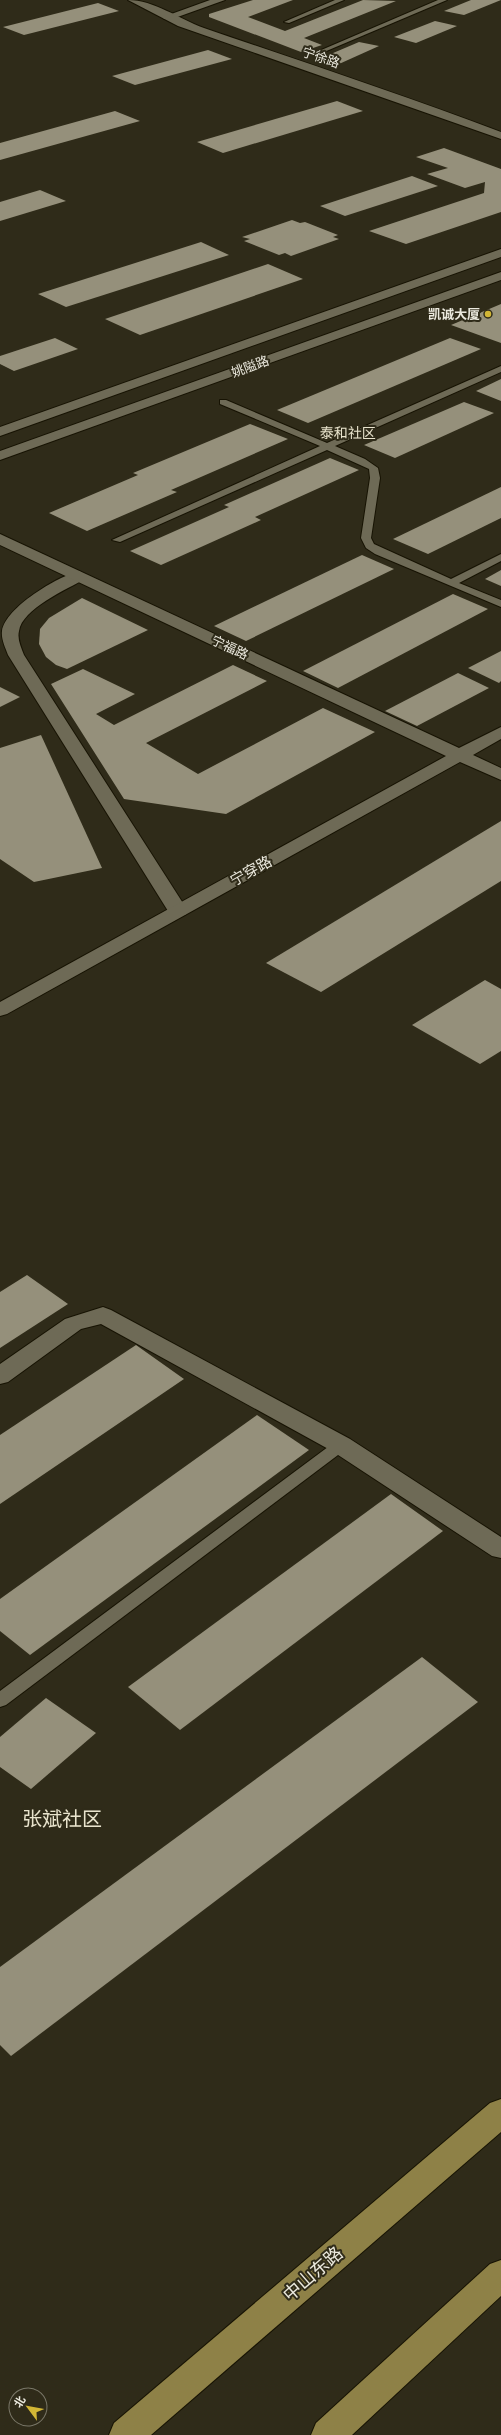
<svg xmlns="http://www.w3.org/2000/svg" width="501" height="2435" viewBox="0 0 501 2435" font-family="Cabin,'Noto Sans SC',sans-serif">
  <rect width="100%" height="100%" fill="#2f2b19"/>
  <g fill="#95907b">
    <path d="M253,0H293L248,17L285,31L363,0L396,1L304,38L322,45L301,52L209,17V14Z"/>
    <path d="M471,0H501L464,15L444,11Z"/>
    <path d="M98,3L119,11L24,35L3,27Z"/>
    <path d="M435,21L457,26L416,43L394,37Z"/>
    <path d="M359,42L379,46L339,64L319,59Z"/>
    <path d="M208,50L232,59L135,85L112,76Z"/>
    <path d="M337,101L363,111L223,153L197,142Z"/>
    <path d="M115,111L140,121L0,160V143Z"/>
    <path d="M444,148L501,169V212L406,244L369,231L484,193L485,182L465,188L427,174L448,168L416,157Z"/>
    <path d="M412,176L438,186L345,216L320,206Z"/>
    <path d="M40,190L66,201L0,221V202Z"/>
    <path d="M292,220L300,223L305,222L338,235L333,237L339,239L291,256L285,253L279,255L244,241L250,239L242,237Z"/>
    <path d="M201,242L229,255L66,307L38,294Z"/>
    <path d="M268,264L303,279L140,335L105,319Z"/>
    <path d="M501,304V343L451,325Z"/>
    <path d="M55,338L78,349L14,371L0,364V356Z"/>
    <path d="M450,338L481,349L308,423L277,410Z"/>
    <path d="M501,379V401L476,391Z"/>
    <path d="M464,402L494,413L395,458L364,445Z"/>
    <path d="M250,424L288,439L171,490L177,492L87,531L49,513L138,475L133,473Z"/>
    <path d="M330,458L359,470L255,517L261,520L161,565L130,551L229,507L224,505Z"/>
    <path d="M501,487V518L428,554L393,539Z"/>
    <path d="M362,555L394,569L246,641L214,626Z"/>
    <path d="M501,570V586L485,579Z"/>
    <path d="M453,594L488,609L338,688L303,671Z"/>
    <path d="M82,598L148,630L67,669L56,665L46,657L39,644L40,629L49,618Z"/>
    <path d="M501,651V681L499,683L468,668Z"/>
    <path d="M233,665L267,681L146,743L198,774L323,708L375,732L226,814L124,799L51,684L83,669L135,694L96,714L114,725Z"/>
    <path d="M458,673L489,688L417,726L385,711Z"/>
    <path d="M0,687L20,697L0,707Z"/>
    <path d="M41,735L102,868L34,882L0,859V748Z"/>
    <path d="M501,821V881L321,992L266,963Z"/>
    <path d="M485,980L501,989V1051L480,1064L412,1025Z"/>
    <path d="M27,1275L68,1304L0,1348V1292Z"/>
    <path d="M136,1345L184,1379L0,1504V1435Z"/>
    <path d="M257,1415L309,1450L30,1655L0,1631V1599Z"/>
    <path d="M391,1494L443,1531L180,1730L128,1687Z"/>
    <path d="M422,1657L478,1702L11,2056L0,2045V1967Z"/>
    <path d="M46,1698L96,1733L31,1789L0,1767V1737Z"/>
  </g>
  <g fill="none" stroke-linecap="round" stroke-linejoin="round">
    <g stroke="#171303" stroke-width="2">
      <g id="service">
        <path d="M335,0H344L289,23L284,22Z"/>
        <path d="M438,0H447L324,52L319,51Z"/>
        <path d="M501,366V372L335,446L365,459L378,468L380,478L371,538L374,544L451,579L501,554V561L459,583L501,600V607L375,554L366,548L361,538L370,478L369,469L327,450L120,542L112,540L320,446L220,404V400H226L327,443Z"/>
        <path d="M341,1440L346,1441L349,1445L346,1449L6,1705L0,1707V1691L336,1441Z"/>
      </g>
    </g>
    <g stroke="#171303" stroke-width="2">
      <g id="minor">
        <path d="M210,0H225L172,19H164L163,17Z"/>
        <path d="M79,571L87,576L85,579C67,589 22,609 19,631C17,639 21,647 24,655L188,911L185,915H171L168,911L8,655C5,647 1,639 2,631C6,607 57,577 79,571Z"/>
        <path d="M103,1307L111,1310L350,1439L501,1537V1558L492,1556L332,1451L101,1324L81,1329L8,1382L0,1384V1364L65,1319Z"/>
      </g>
    </g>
    <g stroke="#171303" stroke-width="2">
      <g id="tertiary">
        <path d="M128,0C154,0 179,19 204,28C303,62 403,95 501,132V139L178,26Z"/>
        <path d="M0,534L459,748L501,727V739L473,755L501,768V780L460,762L7,1014L0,1016V1002L446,756L0,545Z"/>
      </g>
    </g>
    <g stroke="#171303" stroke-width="2">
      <g id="secondary">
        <path d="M501,249V257L0,436V427Z"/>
        <path d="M501,272V280L0,460V451Z"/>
      </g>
    </g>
    <g stroke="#171303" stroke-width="2">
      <g id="primary">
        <path d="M501,2099V2132L151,2435H109L114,2423L490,2103Z"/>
        <path d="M501,2260V2296L352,2435H311L316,2423L490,2264Z"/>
      </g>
    </g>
    <use href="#service" fill="#6e6a56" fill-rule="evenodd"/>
    <use href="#minor" fill="#6e6a56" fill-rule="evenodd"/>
    <use href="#tertiary" fill="#6e6a56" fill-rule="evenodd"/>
    <use href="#secondary" fill="#6e6a56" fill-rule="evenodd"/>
    <use href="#primary" fill="#8e8147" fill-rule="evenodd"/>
  </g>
  <circle fill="#d2b635" stroke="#2f2b19" stroke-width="1.5" cx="488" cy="314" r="4"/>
  <g text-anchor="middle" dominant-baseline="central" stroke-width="4" stroke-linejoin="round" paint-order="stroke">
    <g font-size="13" fill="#ebe9de" stroke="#2f2b19">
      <text transform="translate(321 57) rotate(19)">宁徐路</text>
      <text transform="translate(250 366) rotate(-20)">姚隘路</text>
      <text transform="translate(230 647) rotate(25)">宁福路</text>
    </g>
    <g font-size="13" font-weight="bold" fill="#ebe9de" stroke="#2f2b19" text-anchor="end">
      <text x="480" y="314">凯诚大厦</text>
    </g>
    <g font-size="14" fill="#e9e4cd" stroke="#2f2b19">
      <text x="348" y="433">泰和社区</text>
    </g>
    <g font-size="15" fill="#ebe9de" stroke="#2f2b19">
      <text transform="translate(251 871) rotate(-29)">宁穿路</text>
    </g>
    <g font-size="18" fill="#ebe9de" stroke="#2f2b19">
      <text transform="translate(313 2274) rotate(-41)">中山东路</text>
    </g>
    <g font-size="20" fill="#e9e4cd" stroke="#2f2b19">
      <text x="62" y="1819">张斌社区</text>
    </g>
  </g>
  <g transform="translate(28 2407) rotate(302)"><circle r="19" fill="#2f2b19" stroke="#7a7768"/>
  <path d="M0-3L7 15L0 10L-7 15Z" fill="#d2b635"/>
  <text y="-6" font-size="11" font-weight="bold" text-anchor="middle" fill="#ebe9de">北</text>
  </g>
</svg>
